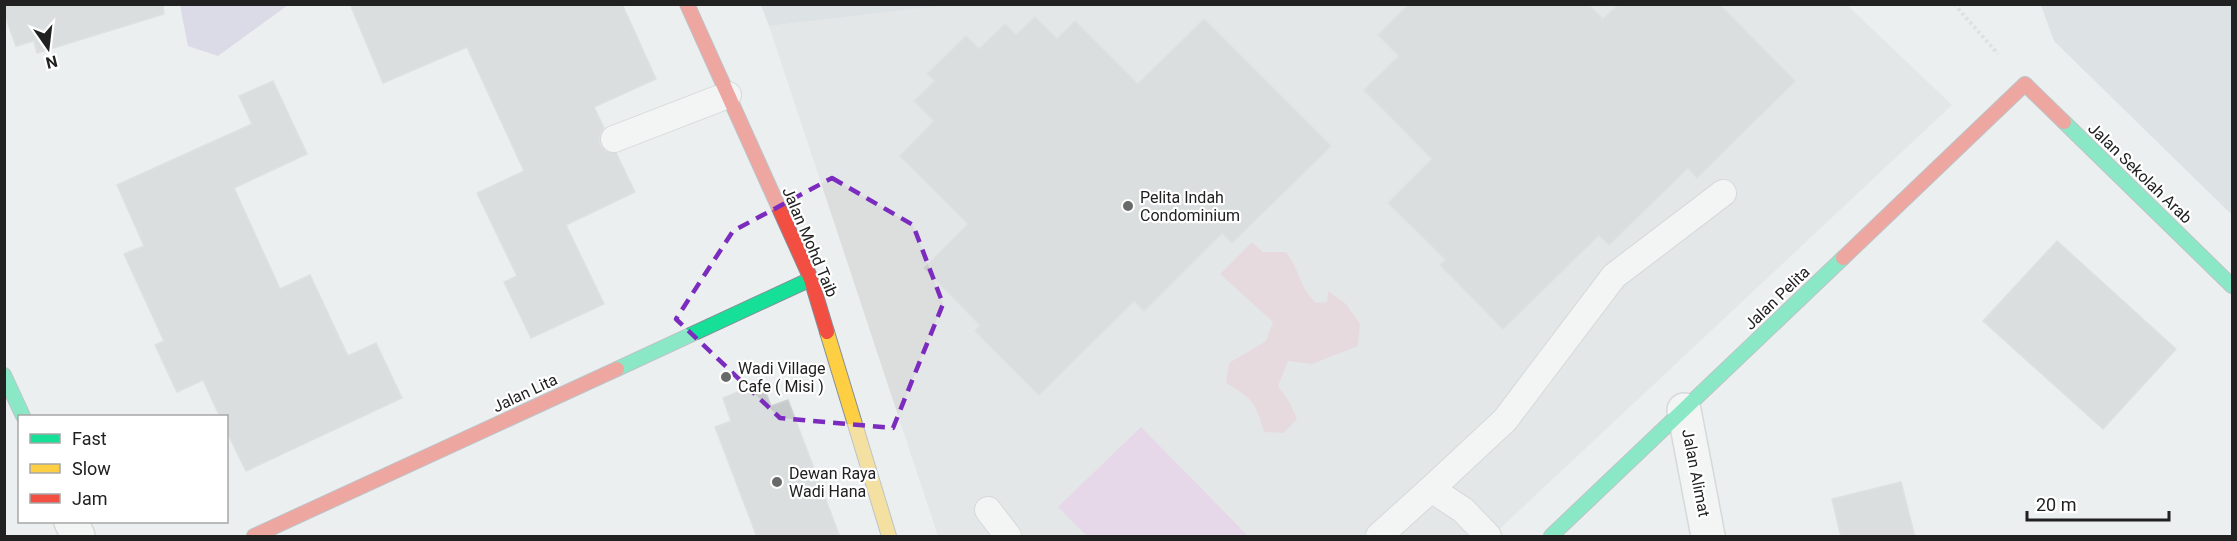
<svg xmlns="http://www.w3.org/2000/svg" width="2237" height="541" viewBox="0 0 2237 541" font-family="Roboto,sans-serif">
  <rect width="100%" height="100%" fill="#ebefef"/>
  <path fill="#dcdede" d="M946,4L1847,5L1952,105L1492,536H938L769,26Z"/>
  <g fill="#cdd4d8">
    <path d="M761,5V4L946,5L769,26Z"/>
    <path d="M2041,5H2232V215L2054,41Z"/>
  </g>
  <path fill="#c5c4dc" d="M180,5V4L288,5L218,56L188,46Z"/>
  <path fill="#e1bae2" d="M1141,427L1248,536H1087L1058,507Z"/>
  <path fill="#dfc1cd" d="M1252,242L1263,252H1286C1301,272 1298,285 1316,303L1327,302L1328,291L1346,304L1360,324L1358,346L1312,364L1288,361L1278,386L1290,403L1297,419L1284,433L1264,432C1256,403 1252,398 1226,383L1229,363L1266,341L1273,322L1220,274Z"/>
  <g fill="#c6caca" stroke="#ccd2d1" stroke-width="1.5">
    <path d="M4,4H163L164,14L37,53L34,41L16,46L4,13Z"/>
    <path d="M350,4H622L656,79L594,107L604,128L599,136L600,145L605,151L616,153L635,192L566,225L604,304L531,338L504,282L517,276L477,193L524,171L467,47L383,83Z"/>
    <path d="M1409,4H1588L1603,19L1619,4H1719L1795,81L1697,178L1688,168L1609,245L1599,235L1503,329L1440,265L1446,260L1388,203L1432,159L1364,90L1399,56L1378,35Z"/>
    <path d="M1035,17L1057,39L1075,21L1138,84L1204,19L1331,146L1232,243L1222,233L1144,311L1134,301L1039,395L975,331L980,325L924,268L968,224L900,156L934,121L914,101L935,81L927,74L966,36L979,49L1005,24L1016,35Z"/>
    <path d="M273,81L307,154L234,188L280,289L310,275L348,356L376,343L402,398L246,471L226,430V417H220L203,380L177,392L155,345L164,341L124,254L144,246L117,185L252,124L239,96Z"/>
    <path d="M2057,241L2176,349L2103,429L1983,321Z"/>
    <path d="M762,382L771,406L788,400L840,537H757L715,427L731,421L723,398Z"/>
    <path d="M1901,482L1915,537H1841L1832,499Z"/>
  </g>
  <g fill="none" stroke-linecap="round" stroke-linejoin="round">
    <g stroke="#bdbfbf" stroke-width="28">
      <g id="lane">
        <path d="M614,139L728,95"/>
        <path d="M1431,489L1505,420L1614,276L1723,193"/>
        <path d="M988,510L1008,536"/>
        <path d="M1379,536L1431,489L1463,510L1488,536"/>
      </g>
    </g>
    <g stroke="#bdbfbf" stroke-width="36">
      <g id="street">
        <path d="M1684,410L1708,536"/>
        <path d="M71,522L78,536"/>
      </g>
    </g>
    <g stroke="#848f99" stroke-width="16">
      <g id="fast">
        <path d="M2064,122L2232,286"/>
        <path d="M617,369L811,279"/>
        <path d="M4,375L23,416"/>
        <path d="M1551,536L1843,258"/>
      </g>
    </g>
    <g stroke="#848f99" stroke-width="16">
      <path id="slow" d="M827,332L889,536"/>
    </g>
    <g stroke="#848f99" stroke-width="16">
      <g id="jam">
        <path d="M687,4L811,279L827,332"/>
        <path d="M1843,258L2025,84L2064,122"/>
        <path d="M254,536L617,369"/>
      </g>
    </g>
    <path stroke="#c7d3cd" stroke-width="4" stroke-dasharray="3 3" stroke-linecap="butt" d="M1954,4L1998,54"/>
    <use href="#lane" stroke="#fcfdfd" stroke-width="26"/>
    <use href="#street" stroke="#fcfdfd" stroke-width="33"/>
    <use href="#fast" stroke="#16e098" stroke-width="14"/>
    <use href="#slow" stroke="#ffcf43" stroke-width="14"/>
    <use href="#jam" stroke="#f24e42" stroke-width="14"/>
  </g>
  <path d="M0 0H2237V541H0ZM832,178L913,225L943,304L893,428L780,418L676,319L733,231Z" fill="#ebefef" fill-opacity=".55" fill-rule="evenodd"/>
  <path fill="none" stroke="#7b2cbf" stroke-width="4.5" stroke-dasharray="12 8" stroke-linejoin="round" d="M832,178L913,225L943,304L893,428L780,418L676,319L733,231Z"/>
  <g fill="#686969" stroke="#fff" stroke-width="2">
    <circle cx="1128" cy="206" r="6"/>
    <circle cx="726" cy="377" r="6"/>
    <circle cx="777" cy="482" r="6"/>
  </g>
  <g text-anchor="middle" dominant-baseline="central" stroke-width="4.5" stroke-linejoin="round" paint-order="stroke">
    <g font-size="16" fill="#212121" stroke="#fff">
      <text transform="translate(2140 173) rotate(44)">Jalan Sekolah Arab</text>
      <text transform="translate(810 242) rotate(67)">Jalan Mohd Taib</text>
      <text transform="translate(1777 298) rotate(-44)">Jalan Pelita</text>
      <text transform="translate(525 393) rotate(-25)">Jalan Lita</text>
      <text transform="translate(1696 473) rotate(79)">Jalan Alimat</text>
    </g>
    <g font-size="16" fill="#212121" stroke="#fff" text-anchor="start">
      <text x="1140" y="197">Pelita Indah<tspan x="1140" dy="18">Condominium</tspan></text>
      <text x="738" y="368">Wadi Village<tspan x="738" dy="18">Cafe ( Misi )</tspan></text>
      <text x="789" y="473">Dewan Raya<tspan x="789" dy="18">Wadi Hana</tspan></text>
    </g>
  </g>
  <rect width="2237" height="541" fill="none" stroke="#212121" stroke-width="12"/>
  <rect x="18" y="415" width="210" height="108" fill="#ffffff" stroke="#a6a6a6" stroke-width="1.5"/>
  <rect x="30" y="434" width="30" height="9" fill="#16e098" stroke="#a6a6a6" stroke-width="1.5"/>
  <text x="72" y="445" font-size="18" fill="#212121">Fast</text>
  <rect x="30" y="464" width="30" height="9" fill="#ffcf43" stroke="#a6a6a6" stroke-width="1.5"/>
  <text x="72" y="475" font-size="18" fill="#212121">Slow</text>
  <rect x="30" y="494" width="30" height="9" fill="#f24e42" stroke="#a6a6a6" stroke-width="1.5"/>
  <text x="72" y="505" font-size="18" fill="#212121">Jam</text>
  <g transform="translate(48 48) rotate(166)" stroke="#ffffff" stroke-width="4.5" paint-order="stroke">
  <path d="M0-4.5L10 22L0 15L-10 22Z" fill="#212121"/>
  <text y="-9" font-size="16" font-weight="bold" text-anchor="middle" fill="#212121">N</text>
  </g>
  <path d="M2027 511v9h142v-9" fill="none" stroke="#212121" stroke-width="3"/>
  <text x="2036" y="511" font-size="18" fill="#212121" stroke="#ffffff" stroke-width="4.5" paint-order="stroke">20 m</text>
</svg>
